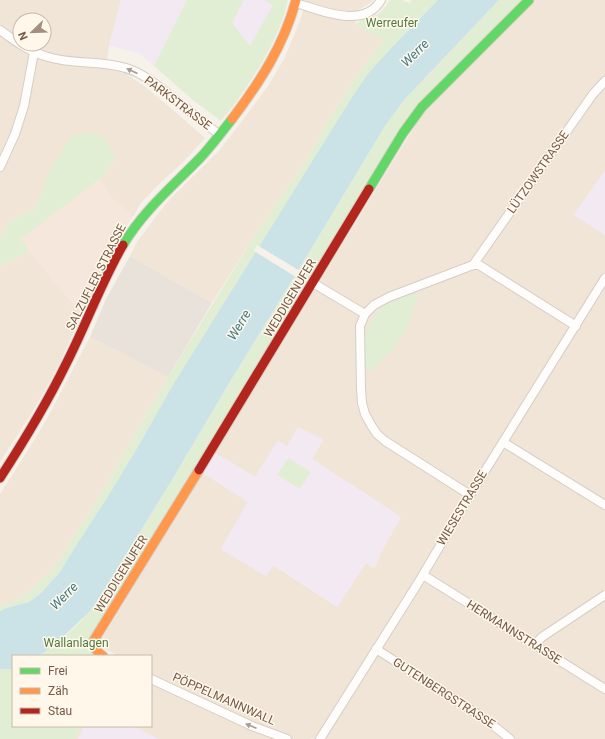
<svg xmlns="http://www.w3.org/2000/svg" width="605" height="739" viewBox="0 0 605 739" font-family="Roboto,sans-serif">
  <rect width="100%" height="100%" fill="#f6f2ea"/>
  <g fill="#f0e5d7" fill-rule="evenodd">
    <path d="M0,0H121L109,46L106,67L126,74L144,86L173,110L205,138L184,161L158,185L141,203L133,217L110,196L100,179L116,159L42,193L35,208L9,222L0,239ZM20,20H44V44H20Z"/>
    <path d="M306,0H373L370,3L358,10L355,25L385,39L362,68L330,117L307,159L253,238L212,303L130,256L137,242L157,215L172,197L217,153L236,129L268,86L284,59L300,21Z"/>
    <path d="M535,0H605V739H313L311,738L310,739H75L81,726H151V656H114L115,654L101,647L100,642L203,473L248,502L221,549L266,576L273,565L337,607L366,563L374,568L378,561L380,554L401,517L312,459L323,440L286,446L278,441L255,477L215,453L421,116Z"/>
    <path d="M29,251L82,314L60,362L48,385L31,414L0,462V264L2,265Z"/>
    <path d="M90,337L168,377L96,502L53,569L21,599L0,606V494L30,447L48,417Z"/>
  </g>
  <path fill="#f6e7dd" d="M100,179L110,196L133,217L123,231L111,253L82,314L29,251L20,239Z"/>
  <path fill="#e9e2da" d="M130,256L212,303L168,377L90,337L106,299Z"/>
  <g fill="#f3e9f2">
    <path d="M121,0H275L261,64L235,104L221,121L193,100L139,53L109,46Z"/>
    <path d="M605,170V235L573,215Z"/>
    <path d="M298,427L323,439L312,459L401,517L380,554L378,561L374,568L366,563L337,607L274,565L266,576L221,549L248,502L203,473L215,453L255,477L278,441L287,446Z"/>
    <path d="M84,726H133L159,739H78Z"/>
  </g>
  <g fill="#e2eed4">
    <path d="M187,0H244L232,23L250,46L273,5L264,0H288C280,40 247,90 221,121L193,100L154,66Z"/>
    <path d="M390,0H402L409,3L412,0H438L394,45L306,172L174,383L136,450L105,501L75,547L60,572L41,593L29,602L3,609V611H0V606L21,599L53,569L96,502L168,377L253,238L307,159L330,117L362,68L384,40L355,25C361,18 368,19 376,15C382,12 386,6 390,0Z"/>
    <path d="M499,0H525L420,106L88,644V650L96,656H38C60,643 80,623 96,603L172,480L231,380L313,246L385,126L404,100Z"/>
    <path d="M74,134H94L104,137L116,159L100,179L21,239L29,251L2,265L0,264V239L9,222L35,208L42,193L50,168Z"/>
    <path d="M411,294L418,295L407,329L396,346L373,370H365V338L366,331L378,311L381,307L387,303Z"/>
    <path d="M288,458L311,472L300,489L277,475Z"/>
    <path d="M0,669H13V726H81L75,739H0Z"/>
  </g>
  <path fill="#cbe3e7" d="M438,0H499L404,100L385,126L313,246L231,380L172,480L96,603L88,613L65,635L46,651L38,656H13V669H0V611H2L3,609L29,602L41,593L60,572L75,547L105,501L136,450L174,383L351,99L367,75L394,45Z"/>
  <path fill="#f6f2ea" d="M257,245L300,271L296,277L254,251Z"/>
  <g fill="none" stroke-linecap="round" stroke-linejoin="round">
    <g stroke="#cbe3e7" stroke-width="2.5">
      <path d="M0,36H1"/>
      <path d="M9,42L19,48"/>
      <path d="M124,72L133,75"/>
    </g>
    <g stroke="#d5cec6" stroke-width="10">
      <g id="street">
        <path d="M296,3C320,10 364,30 381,0"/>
        <path d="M0,30C15,41 30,52 48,57C74,65 103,60 129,69C144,74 160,87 172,97C188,110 204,123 220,135"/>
        <path d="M0,167L15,134L24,106L34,52"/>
        <path d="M473,265L593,94L605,81"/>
        <path d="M313,283L365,314"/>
        <path d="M503,442L605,505"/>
        <path d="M470,495L385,441L377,434L371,425L365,414L362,403L361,388L360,326L365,314L374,305L389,297L473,265H479L576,326"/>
        <path d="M423,575L605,689"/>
        <path d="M534,645L542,637L605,595"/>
        <path d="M376,649L477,714L499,730L510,739"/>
        <path d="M151,679L252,726L287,739"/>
        <path d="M320,739L418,583L470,495L605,278"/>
      </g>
    </g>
    <g stroke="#d5cec6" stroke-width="11">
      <g id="fast">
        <path d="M369,189L403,133L422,107L529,0"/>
        <path d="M123,245C143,211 173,186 201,157C212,145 222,132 232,119"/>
      </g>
    </g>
    <g stroke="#d5cec6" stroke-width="11">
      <g id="slow">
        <path d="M232,119C260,82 284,45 296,0"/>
        <path d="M103,656C97,652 93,648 94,640L199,470"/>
      </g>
    </g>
    <g stroke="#d5cec6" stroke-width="11">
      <g id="jam">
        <path d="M199,470L369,189"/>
        <path d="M0,478C24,441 47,403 66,364C86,325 101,283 123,245"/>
      </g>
    </g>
    <use href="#street" stroke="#fefdfc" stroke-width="8"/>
    <use href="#fast" stroke="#63d668" stroke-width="9"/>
    <use href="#slow" stroke="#ff974d" stroke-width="9"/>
    <use href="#jam" stroke="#b3261e" stroke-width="9"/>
  </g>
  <defs><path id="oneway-solid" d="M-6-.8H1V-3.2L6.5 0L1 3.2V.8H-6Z"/></defs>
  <g fill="#ab9b91">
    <use href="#oneway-solid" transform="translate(132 71) rotate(-155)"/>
    <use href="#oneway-solid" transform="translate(251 726) rotate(-157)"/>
  </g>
  <g text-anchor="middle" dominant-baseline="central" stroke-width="3" stroke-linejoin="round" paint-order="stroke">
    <g font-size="12" fill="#507a42" stroke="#fff8ea">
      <text x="392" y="23">Werreufer</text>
      <text x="76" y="643">Wallanlagen</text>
    </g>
    <g font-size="12" fill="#745a4a" stroke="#fff8ea">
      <text transform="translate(178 103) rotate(37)">PARKSTRASSE</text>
      <text transform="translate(538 172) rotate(-55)">LÜTZOWSTRASSE</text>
      <text transform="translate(96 277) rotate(-63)">SALZUFLER STRASSE</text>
      <text transform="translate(290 298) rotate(-59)">WEDDIGENUFER</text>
      <text transform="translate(462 508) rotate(-59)">WIESESTRASSE</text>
      <text transform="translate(121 574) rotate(-58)">WEDDIGENUFER</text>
      <text transform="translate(514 632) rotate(32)">HERMANNSTRASSE</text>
      <text transform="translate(444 693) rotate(33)">GUTENBERGSTRASSE</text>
      <text transform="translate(224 699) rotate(24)">PÖPPELMANNWALL</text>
    </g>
    <g font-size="13" font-style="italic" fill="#437a88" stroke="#fff8ea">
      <text transform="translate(415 53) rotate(-45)">Werre</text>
      <text transform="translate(239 325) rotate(-59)">Werre</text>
      <text transform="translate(64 596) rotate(-45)">Werre</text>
    </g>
  </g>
  <rect x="12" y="655" width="140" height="72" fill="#fff8ea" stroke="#c7b9aa"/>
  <rect x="20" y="668" width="20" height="6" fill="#63d668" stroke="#c7b9aa"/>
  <text x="48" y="675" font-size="12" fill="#745a4a">Frei</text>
  <rect x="20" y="688" width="20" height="6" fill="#ff974d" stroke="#c7b9aa"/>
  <text x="48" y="695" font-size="12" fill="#745a4a">Zäh</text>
  <rect x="20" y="708" width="20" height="6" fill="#b3261e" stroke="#c7b9aa"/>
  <text x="48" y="715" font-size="12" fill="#745a4a">Stau</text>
  <g transform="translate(32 32) rotate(247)"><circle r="19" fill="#fff8ea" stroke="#c7b9aa"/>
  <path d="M0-3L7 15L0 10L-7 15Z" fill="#a28f82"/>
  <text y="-6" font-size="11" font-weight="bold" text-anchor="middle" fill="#745a4a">N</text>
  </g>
</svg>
